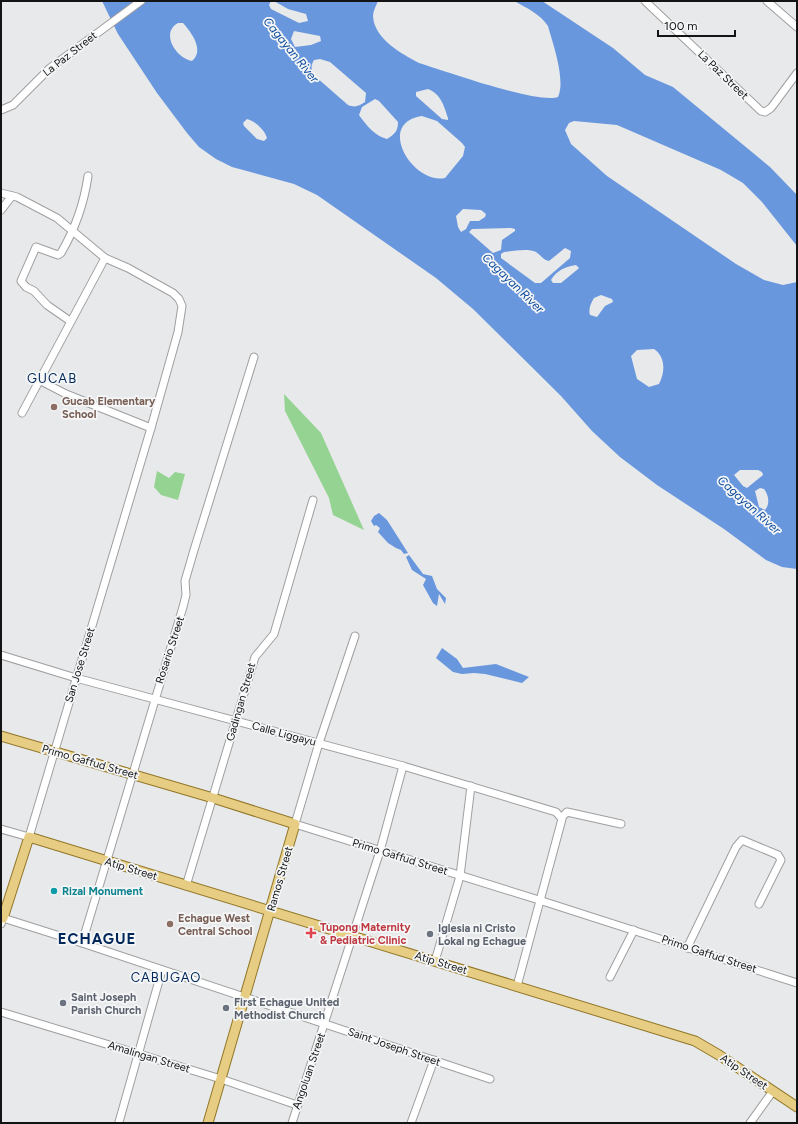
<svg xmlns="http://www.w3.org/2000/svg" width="798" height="1124" viewBox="0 0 798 1124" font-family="Figtree,sans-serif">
  <rect width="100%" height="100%" fill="#e8e9ea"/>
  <g fill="#95d392">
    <path d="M284,394L321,433L364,530L333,515L329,498L285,411Z"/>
    <path d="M157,471L169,478L175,472L185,474L178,500L161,495L154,487Z"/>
  </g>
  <g fill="#6897de" fill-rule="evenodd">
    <path d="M102,1H271L269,5L271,9L299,23L308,21L306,14L288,9L274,1H378C376,6 373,11 373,16C374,39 402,54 419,63C445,71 537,104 558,97C566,80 553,44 548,26C540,14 527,8 514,1H542L613,48L645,75L673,87L770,167L797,195V246L762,202L743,183L721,170L617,125L574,121L569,123L565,130L571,144L607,176L736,264L764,280L783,285L797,282V569L782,567L766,560L724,529L657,485L620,457L592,431L561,396L473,309L436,278L317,195L294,184L232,167L216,159L199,147L187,133L157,93L118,34ZM178,23H183C191,32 205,50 192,61C176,58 160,33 178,23ZM294,31L320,36L321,41L311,45L295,47L291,39ZM320,59L330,62L366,93L365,102C359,106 355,108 348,105L316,77C311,71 310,67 314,60ZM428,89C441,94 444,106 448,118V120L442,119L416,96V92ZM375,99L379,101L398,122C398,131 395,134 387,139C375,136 366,125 359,115L362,107ZM422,116L437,121L462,143L465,147L463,156L445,178C413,185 375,123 422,116ZM247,119C255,121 265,130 267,138L264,141L257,139L244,126L243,123ZM463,209L481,210L486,214L485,217L479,221H470L466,229L461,232L458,227L456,216ZM511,228L515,229V231L502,240L501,250L493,253L469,232L472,229ZM565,248L571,251L570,258L541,283H535L501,258V254L504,252C513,251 528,248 536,252C541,255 543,260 549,261ZM576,265L579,268L578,269L561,283H553L551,280C557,270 565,267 576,265ZM601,295L612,299L613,302L605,306L597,317L590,315C588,309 591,303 594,298ZM654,349C666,357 665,373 659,384L649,387L637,379L631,356L637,350ZM740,470H758L762,472L763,475L747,488L743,486L734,475ZM760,488L764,489C769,495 770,505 765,510L759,507L755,491Z"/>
    <path d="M379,513L387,520L408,553L404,554L401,550L396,548L388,543L378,532L380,528L376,525L374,526L371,521L374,516Z"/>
    <path d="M409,555L423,574L432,576L437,589L446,598L445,604L439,594L437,606L433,603L423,585L426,579L412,570L406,557Z"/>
    <path d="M442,648L457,659L463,668L496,664L529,677L522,683L485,674L474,673L462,674L453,672L436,658Z"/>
  </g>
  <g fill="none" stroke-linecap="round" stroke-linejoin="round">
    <g stroke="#9f9fa0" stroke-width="9">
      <g id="minor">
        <path d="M645,1L761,111L765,112L771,108L797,73"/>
        <path d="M767,1L797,27"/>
        <path d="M1,110L13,105L50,68L141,1"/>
        <path d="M1,193L17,197L57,218L105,258L128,268L173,293L179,299L182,306L178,332L151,428L29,837L1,829"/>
        <path d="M1,210L12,196"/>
        <path d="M70,321L47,305L34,291L26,287L21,281L36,247L58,255L61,253C75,229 84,204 88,176"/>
        <path d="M39,380L66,394L151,428"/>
        <path d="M22,413L105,258"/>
        <path d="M355,636L319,743L295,824L539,900L797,983"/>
        <path d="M1,655L76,678L403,766L556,812L562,819L517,986"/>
        <path d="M562,817L567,812L621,824"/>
        <path d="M186,886L255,657L274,634L313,500"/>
        <path d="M1,924L3,918L82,943L490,1079"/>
        <path d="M82,943L183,607L186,595L185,581L194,550L254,357"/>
        <path d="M687,948L736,847L742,840L778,855L781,860L759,904"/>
        <path d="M435,961L460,876L471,786"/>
        <path d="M610,977L634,930"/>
        <path d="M1,1012L221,1079L297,1105"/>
        <path d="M119,1122L162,970"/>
        <path d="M292,1123L380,851L403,766"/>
        <path d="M411,1123L434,1060"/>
        <path d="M750,1123L773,1091"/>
      </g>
    </g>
    <g stroke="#917627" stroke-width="11">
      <g id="major">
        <path d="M1,736L213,798L295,824L208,1123"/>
        <path d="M1,918H3L29,837L695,1041L719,1055L797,1107"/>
      </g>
    </g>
    <use href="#minor" stroke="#fff" stroke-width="7"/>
    <use href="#major" stroke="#e6cd83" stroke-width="9"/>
  </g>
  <g fill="#8d6e63" stroke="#f5f6f7" stroke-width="1.5">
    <circle cx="54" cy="407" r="4"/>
    <circle cx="170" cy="924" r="4"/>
  </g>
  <circle fill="#0f9aa8" stroke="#f5f6f7" stroke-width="1.5" cx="54" cy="891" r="4"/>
  <path fill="#e0444e" stroke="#f5f6f7" stroke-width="1.5" d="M309 927h4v4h4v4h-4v4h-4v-4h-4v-4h4z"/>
  <g fill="#6b7280" stroke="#f5f6f7" stroke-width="1.5">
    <circle cx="430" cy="934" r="4"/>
    <circle cx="63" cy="1003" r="4"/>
    <circle cx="226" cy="1008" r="4"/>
  </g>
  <g text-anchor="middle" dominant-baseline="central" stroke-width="3.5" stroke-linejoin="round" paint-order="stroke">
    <g font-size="11" fill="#141414" stroke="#f5f6f7">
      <text transform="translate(70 54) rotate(-38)">La Paz Street</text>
      <text transform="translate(723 75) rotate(44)">La Paz Street</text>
      <text transform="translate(170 650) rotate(-72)">Rosario Street</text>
      <text transform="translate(80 665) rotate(-73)">San Jose Street</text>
      <text transform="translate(241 702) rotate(-74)">Gadingan Street</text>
      <text transform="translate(284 734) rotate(15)">Calle Liggayu</text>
      <text transform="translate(90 762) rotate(16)">Primo Gaffud Street</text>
      <text transform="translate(400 857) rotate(17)">Primo Gaffud Street</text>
      <text transform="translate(131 869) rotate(17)">Atip Street</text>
      <text transform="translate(280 879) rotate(-74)">Ramos Street</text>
      <text transform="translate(709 954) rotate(18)">Primo Gaffud Street</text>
      <text transform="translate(441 963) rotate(17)">Atip Street</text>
      <text transform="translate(394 1047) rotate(19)">Saint Joseph Street</text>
      <text transform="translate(149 1057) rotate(17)">Amalingan Street</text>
      <text transform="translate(309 1071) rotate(-71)">Angoluan Street</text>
      <text transform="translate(744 1072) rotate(34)">Atip Street</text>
    </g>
    <g font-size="11" font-weight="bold" fill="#785e54" stroke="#f5f6f7" text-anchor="start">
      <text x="62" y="401">Gucab Elementary<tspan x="62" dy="13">School</tspan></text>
      <text x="178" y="918">Echague West<tspan x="178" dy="13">Central School</tspan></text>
    </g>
    <g font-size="11" font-weight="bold" fill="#0d838f" stroke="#f5f6f7" text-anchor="start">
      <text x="62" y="891">Rizal Monument</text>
    </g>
    <g font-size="11" font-weight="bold" fill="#be3a42" stroke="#f5f6f7" text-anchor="start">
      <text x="320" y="927">Tupong Maternity<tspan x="320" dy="13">&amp; Pediatric Clinic</tspan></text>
    </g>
    <g font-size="11" font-weight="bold" fill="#5b616d" stroke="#f5f6f7" text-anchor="start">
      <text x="438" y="928">Iglesia ni Cristo<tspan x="438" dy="13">Lokal ng Echague</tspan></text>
      <text x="71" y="997">Saint Joseph<tspan x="71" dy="13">Parish Church</tspan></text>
      <text x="234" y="1002">First Echague United<tspan x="234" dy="13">Methodist Church</tspan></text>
    </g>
    <g font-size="12" font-style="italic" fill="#09489b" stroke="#f5f6f7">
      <text transform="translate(291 50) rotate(51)">Cagayan River</text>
      <text transform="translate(513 283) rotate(44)">Cagayan River</text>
      <text transform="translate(749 505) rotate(42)">Cagayan River</text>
    </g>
    <g font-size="13" letter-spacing="1" fill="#002759" stroke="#f5f6f7">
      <text x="52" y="378">GUCAB</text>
      <text x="166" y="977">CABUGAO</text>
    </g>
    <g font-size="15" font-weight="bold" letter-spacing="1" fill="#002759" stroke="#f5f6f7">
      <text x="97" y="939">ECHAGUE</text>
    </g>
  </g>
  <rect width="798" height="1124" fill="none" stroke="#141414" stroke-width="4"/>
  <path d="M658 30v6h77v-6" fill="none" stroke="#141414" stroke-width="2"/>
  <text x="664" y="30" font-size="12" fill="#141414" stroke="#f5f6f7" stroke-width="3" paint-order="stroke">100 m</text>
</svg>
